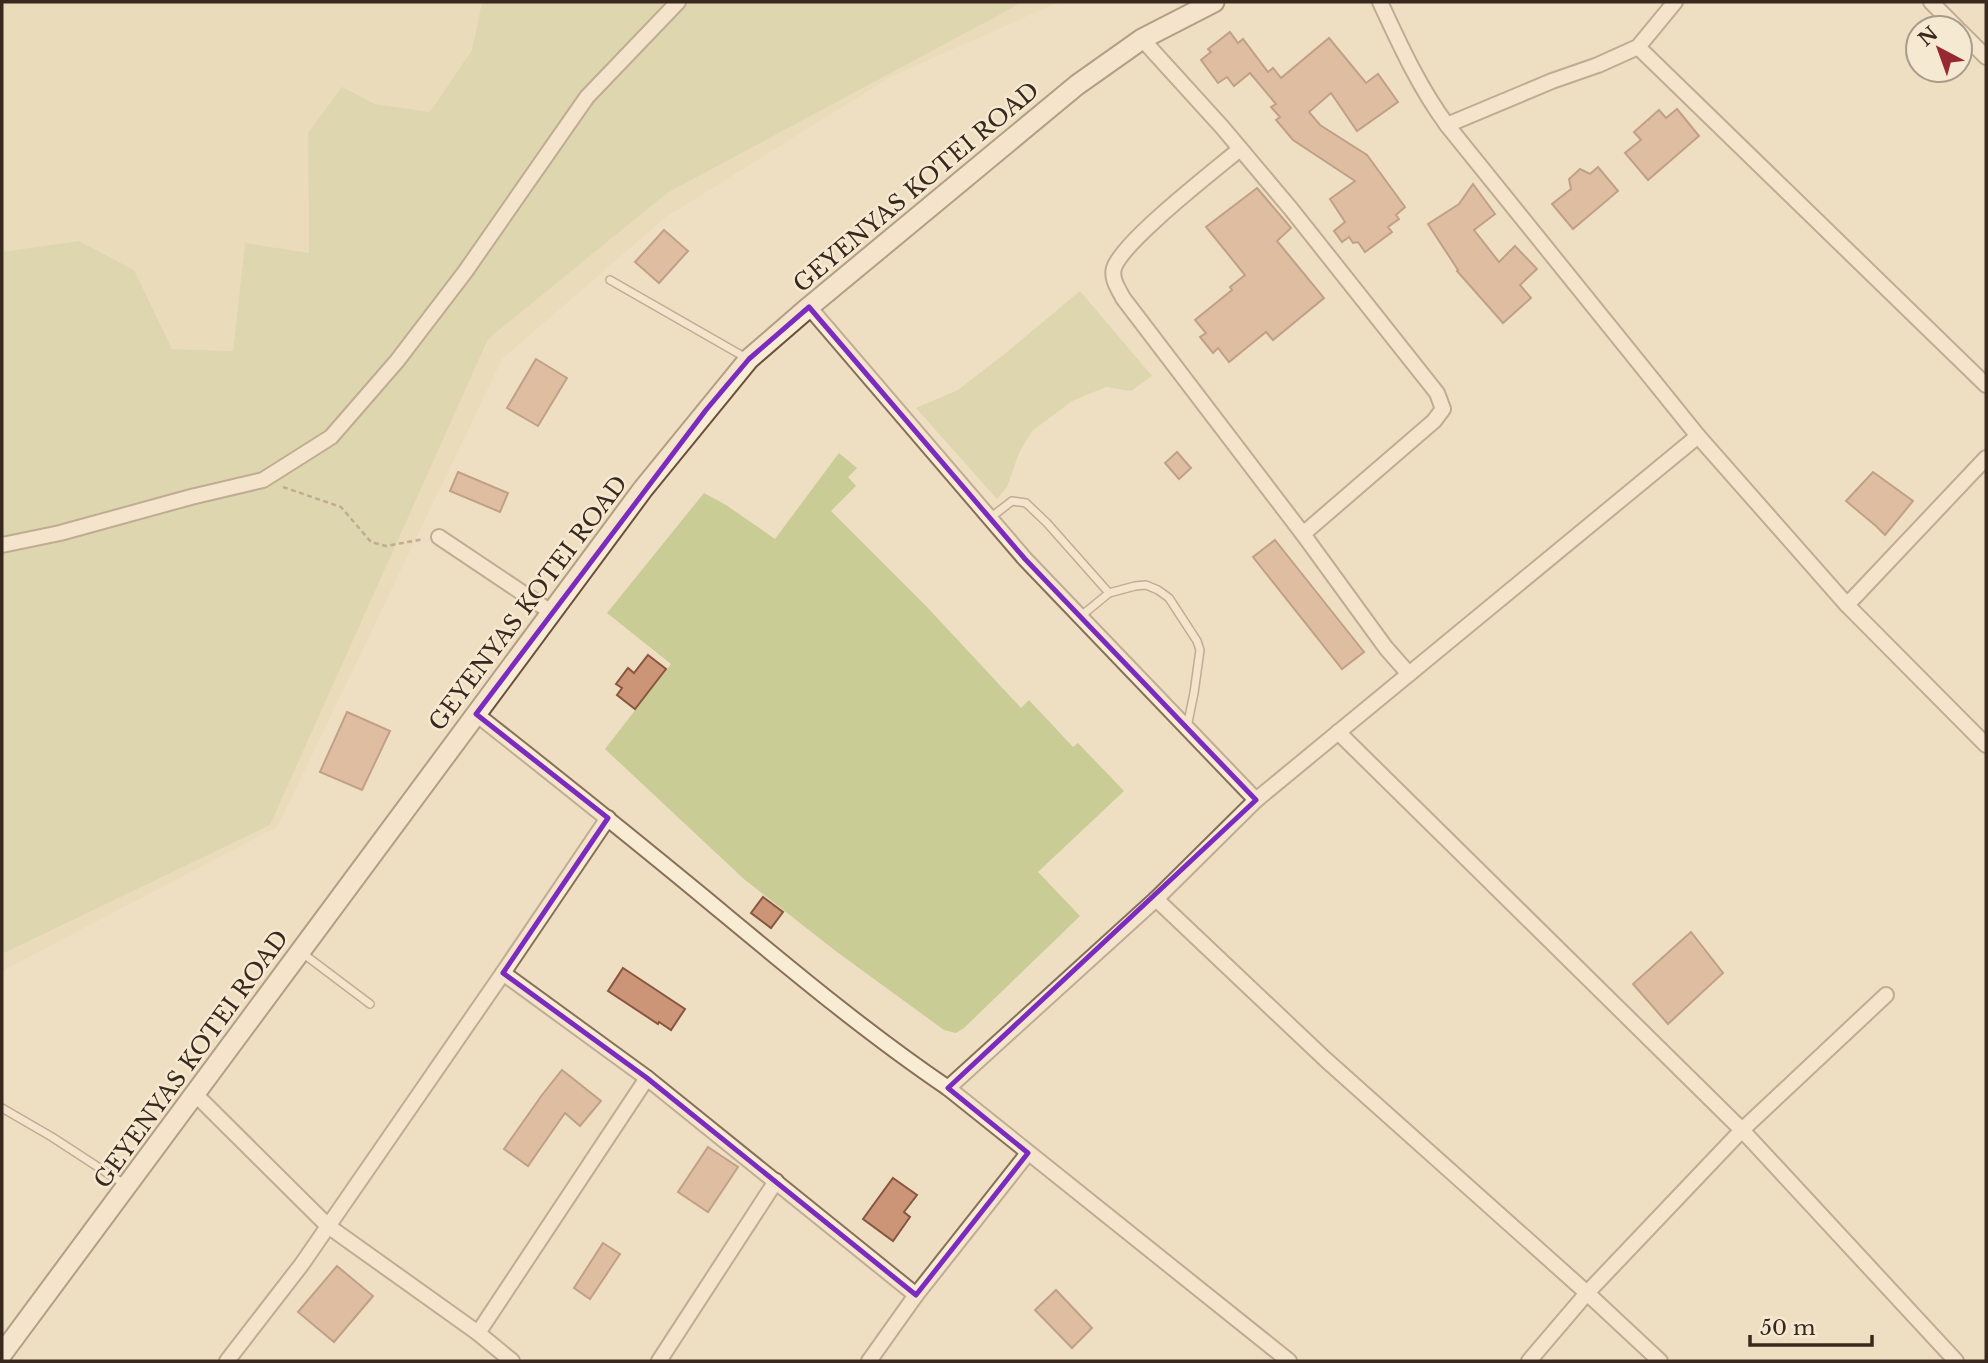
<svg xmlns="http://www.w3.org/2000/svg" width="1988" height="1363" viewBox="0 0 1988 1363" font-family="'Libre Baskerville',serif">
  <rect width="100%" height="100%" fill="#eedec2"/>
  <g fill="#e4d7af">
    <path d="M2,2H482L472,50L430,112L375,104L342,88L308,133L309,253L245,243L233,351L172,349L134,270L79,241L2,252Z"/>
    <path d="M1023,2H1059L892,76L666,217L502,359L278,826L2,971V954L270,825L487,339L667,193Z"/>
  </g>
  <g fill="#cacc96">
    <path d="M482,2H1023L667,193L488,339L270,825L2,954V252L79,241L134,270L172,349L233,351L245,243L309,253L308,133L342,87L375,104L430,112L472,50Z"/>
    <path d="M1080,291L1152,376L1131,391L1106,387L1072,401L1032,431L1019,453L1007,487L997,499L916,408L958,390L1007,352Z"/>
    <path d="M839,453L857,468L848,477L856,486L831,511L927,607L1021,708L1029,700L1073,747L1078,743L1124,791L1038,872L1080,916L964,1028L956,1033L944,1030L837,952L745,880L605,749L671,664L607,613L704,493L726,505L775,539Z"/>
  </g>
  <g fill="#cd9578" stroke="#87563f" stroke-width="2">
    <path d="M1230,32L1238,43L1243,39L1268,72L1273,68L1281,78L1329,38L1366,83L1378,74L1398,102L1357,131L1331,93L1309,112L1320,125L1367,155L1405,207L1396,215L1399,219L1388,227L1392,232L1365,252L1358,242L1353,243L1349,237L1342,242L1334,231L1345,222L1330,199L1355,181L1293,140L1276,120L1280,117L1271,107L1276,104L1250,73L1234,86L1227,77L1218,83L1201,60L1211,52L1208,49Z"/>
    <path d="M1677,109L1699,136L1648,180L1625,153L1641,140L1634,132L1659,110L1666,118Z"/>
    <path d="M1598,167L1618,191L1573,229L1552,204L1571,189L1569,179L1580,169L1590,174Z"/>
    <path d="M1473,184L1495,214L1474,230L1499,262L1515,246L1537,269L1520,285L1531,298L1503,323L1457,271L1458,270L1428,224L1459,204Z"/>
    <path d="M1257,188L1291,228L1277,241L1324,298L1273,340L1266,332L1229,362L1218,348L1213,353L1200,337L1206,333L1195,320L1232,290L1230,287L1245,275L1206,227Z"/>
    <path d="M664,230L688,251L659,283L635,262Z"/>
    <path d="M536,359L567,378L538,426L507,408Z"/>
    <path d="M1177,452L1191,468L1179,479L1165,463Z"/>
    <path d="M458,472L508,493L500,512L450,491Z"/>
    <path d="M1873,472L1913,501L1885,535L1876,526L1846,501Z"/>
    <path d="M1275,540L1364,652L1342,669L1253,557Z"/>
    <path d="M648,655L666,669L635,709L617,695L622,688L616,684L628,668L634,673Z"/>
    <path d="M347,712L390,731L362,790L320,772Z"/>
    <path d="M763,897L783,912L771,928L751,913Z"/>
    <path d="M1691,932L1723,973L1668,1024L1633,984Z"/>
    <path d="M623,968L685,1009L671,1030L659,1022L658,1024L608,991Z"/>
    <path d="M562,1070L601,1101L580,1126L565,1113L528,1166L504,1149L542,1095Z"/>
    <path d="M708,1147L738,1167L708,1212L678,1192Z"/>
    <path d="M893,1178L917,1195L904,1212L910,1217L893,1241L863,1219Z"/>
    <path d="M603,1243L620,1254L590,1299L574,1288Z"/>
    <path d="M337,1266L373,1296L334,1342L298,1312Z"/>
    <path d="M1056,1290L1092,1328L1072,1348L1035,1310Z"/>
  </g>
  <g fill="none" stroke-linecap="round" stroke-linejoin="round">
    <g stroke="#886f59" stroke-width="10">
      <g id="lane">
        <path d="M610,280L748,359"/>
        <path d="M990,518L1012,501L1026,503L1047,523L1109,593"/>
        <path d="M1081,616L1109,593L1135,586L1146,585L1158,590L1169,598L1197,641L1200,650L1194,693L1187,727"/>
        <path d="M301,952L370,1004"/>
        <path d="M2,1108L52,1137L124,1184"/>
      </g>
    </g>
    <g stroke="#886f59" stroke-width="18">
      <g id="street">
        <path d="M1380,2C1400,45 1419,87 1447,125L1698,436L1847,605L1986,745"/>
        <path d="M1931,2L1957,28"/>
        <path d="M1960,31L1986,57"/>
        <path d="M1142,39L1222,127L1291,209L1437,393L1443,409L1434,421L1303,534"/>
        <path d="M1638,47L1986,385"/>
        <path d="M1447,125L1552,81L1598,65L1638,47L1675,2"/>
        <path d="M1240,149C1215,170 1123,241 1114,268C1111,279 1118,288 1123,298L1303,534L1386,648L1409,674"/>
        <path d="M809,307L1025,559L1256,800"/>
        <path d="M439,537L551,612"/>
        <path d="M2,545L60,533L191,497L263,480L331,437L397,361L465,272L587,97L678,2"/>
        <path d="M1847,605L1986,458"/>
        <path d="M476,714C551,773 626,833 700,894C781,961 861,1029 948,1088L1289,1361"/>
        <path d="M1338,732L1742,1130L1956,1361"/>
        <path d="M1156,899L1325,1059L1587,1293L1660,1361"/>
        <path d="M503,973L647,1078L916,1295"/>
        <path d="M948,1088L1156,899L1256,800L1698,436"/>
        <path d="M196,1095L328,1226L478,1333L512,1361"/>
        <path d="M478,1333L647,1078"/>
        <path d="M227,1361L302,1264L503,973L608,818"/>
        <path d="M659,1361L776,1181"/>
        <path d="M869,1361L916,1295L1028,1153"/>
        <path d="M1529,1361L1587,1293L1742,1130L1886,995"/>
      </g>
    </g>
    <g stroke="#6a503c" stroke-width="23">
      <path id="secondary" d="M2,1354L643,489L749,359L809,307L1077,85L1142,39L1214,2"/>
    </g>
    <path stroke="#886f59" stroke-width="2.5" stroke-dasharray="5 3.5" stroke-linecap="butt" d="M283,487L341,507L371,542L386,546L424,539"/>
    <use href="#lane" stroke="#f9ecd5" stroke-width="7"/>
    <use href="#street" stroke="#f9ecd5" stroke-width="14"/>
    <use href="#secondary" stroke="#f9ecd5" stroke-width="19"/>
  </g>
  <path d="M0 0H1988V1363H0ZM809,307L1025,559L1256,800L948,1088L1028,1153L916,1295L647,1078L503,973L608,818L476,714L706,410L749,359Z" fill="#eedec2" fill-opacity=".55" fill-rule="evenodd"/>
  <path fill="none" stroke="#7b2cbf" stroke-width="5" stroke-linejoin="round" d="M809,307L1025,559L1256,800L948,1088L1028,1153L916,1295L647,1078L503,973L608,818L476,714L706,410L749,359Z"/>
  <g text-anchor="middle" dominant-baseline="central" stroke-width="5" stroke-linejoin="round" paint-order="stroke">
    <g font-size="23" fill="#38281d" stroke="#f6e9d2">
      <text transform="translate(916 187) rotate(-40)">GEYENYAS KOTEI ROAD</text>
      <text transform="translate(528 603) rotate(-53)">GEYENYAS KOTEI ROAD</text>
      <text transform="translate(191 1059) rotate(-54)">GEYENYAS KOTEI ROAD</text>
    </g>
  </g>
  <rect width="1988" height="1363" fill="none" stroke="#38281d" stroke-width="7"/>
  <g transform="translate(1939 49) rotate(319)"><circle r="33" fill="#f6e9d2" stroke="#aa9c8a" stroke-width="2"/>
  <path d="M0-5L12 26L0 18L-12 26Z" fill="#972932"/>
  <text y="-10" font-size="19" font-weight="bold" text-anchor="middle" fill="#38281d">N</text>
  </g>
  <path d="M1750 1335v10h122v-10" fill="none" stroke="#38281d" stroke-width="3.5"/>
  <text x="1760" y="1335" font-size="21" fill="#38281d" stroke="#f6e9d2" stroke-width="5" paint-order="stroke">50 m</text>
</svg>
